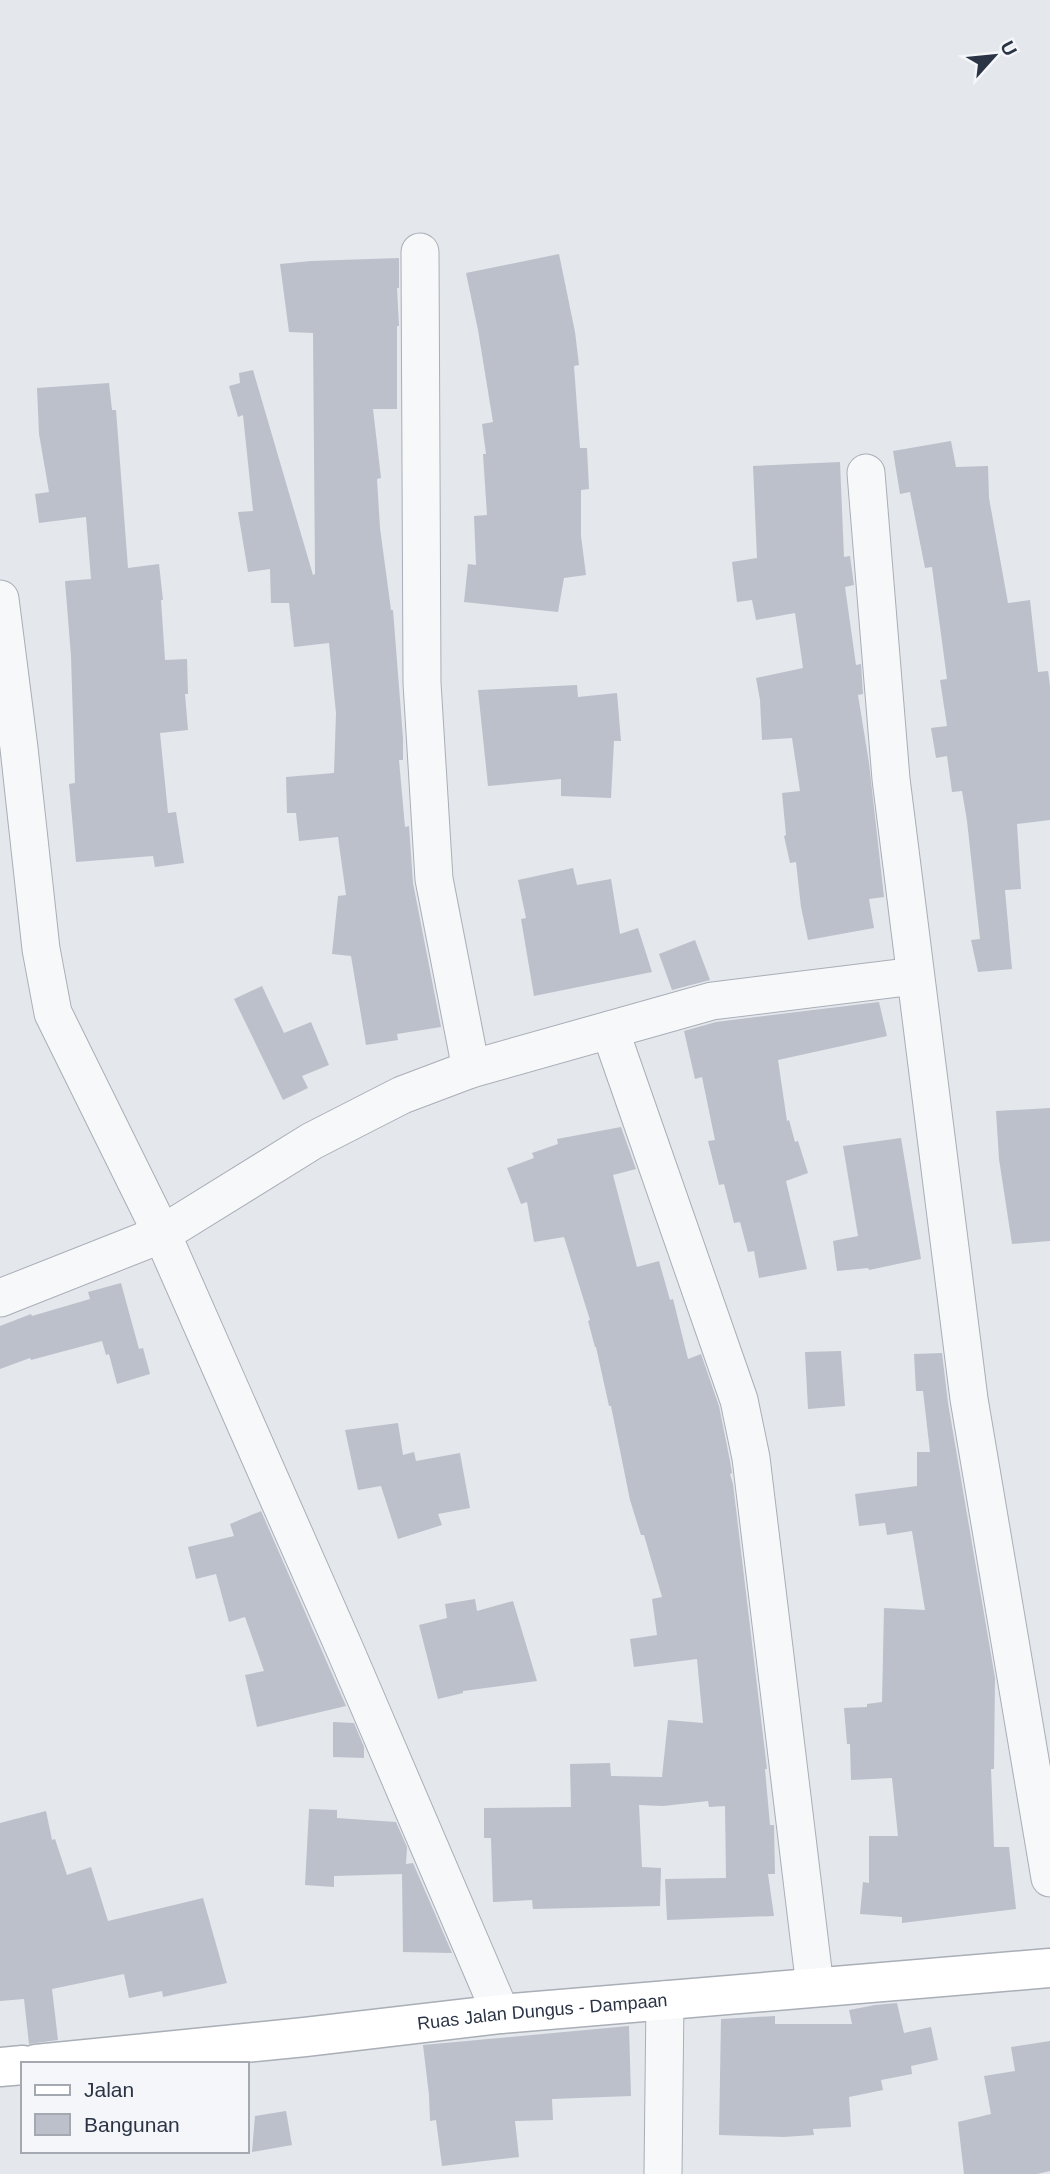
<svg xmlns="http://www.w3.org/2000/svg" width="1050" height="2174" viewBox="0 0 1050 2174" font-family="Arial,sans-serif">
  <rect width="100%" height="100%" fill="#e4e7ec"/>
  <g fill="#bbc0ca">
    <path d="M559,254L575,332L579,365L574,366L580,448H587L589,489L581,490V536L586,575L564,578L558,612L464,602L468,564L476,565L474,516L487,515L483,454H486L482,424L493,422L478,330L466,273Z"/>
    <path d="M399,258V288H397L399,326H397V409H373L381,478L377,479L380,528L391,610H393L403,738V760H399L405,827L409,826L413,883L441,1027L397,1034L398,1040L366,1045L351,956L332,954L338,896L346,895L338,837L299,841L296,813H287L286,777L334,773L336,713L329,643L294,647L289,603H271L270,569L248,572L238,512L253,511L243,415L238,417L229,386L240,383L239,373L253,370L313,575L315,574L313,333L289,332L280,264L311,261Z"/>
    <path d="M109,383L112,410H116L128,568L159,564L163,600H161L165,660L187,659L188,694H185L188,730L160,733L168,813L176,812L184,863L155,867L153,856L76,862L69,784L75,783L71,656L65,581L91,579L86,517L39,523L35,494L49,492L39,434L37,388Z"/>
    <path d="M951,441L956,467L988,466L989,498L1008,603L1030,600L1038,672L1048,671L1050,686V820L1017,824L1021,889L1005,890L1012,969L978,972L971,940L980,939L967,821L962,791L952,792L947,756L936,758L931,728L947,726L940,680L947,679L932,567L925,568L910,492L900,494L893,451Z"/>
    <path d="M840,462L844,557L850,556L854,585L845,587L856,665L861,664L863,694L858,695L869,763L884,897L869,899L874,928L808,940L801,907L796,862L790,863L784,836L786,835L782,793L800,791L792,738L762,740L760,700L756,678L803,668L795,613L756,620L752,600L737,602L732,562L757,558L753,466Z"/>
    <path d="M577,685L578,697L617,693L621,741H614L611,798L561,796V779L488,786L478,690Z"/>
    <path d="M573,868L577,885L611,879L620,934L638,928L652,972L534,996L521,919L526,918L518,880Z"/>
    <path d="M695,940L710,980L672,990L659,954Z"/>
    <path d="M262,986L284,1033L311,1022L329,1065L302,1076L308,1088L283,1100L234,999Z"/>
    <path d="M879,1002L887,1036L778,1060L787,1121L789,1120L795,1142L798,1141L808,1173L786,1181L807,1269L759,1278L754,1251L748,1252L740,1222L734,1223L724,1184L719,1185L708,1141L715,1140L702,1077L695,1079L684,1031L716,1022Z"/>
    <path d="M1050,1108V1241L1012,1244L999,1159L996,1111Z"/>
    <path d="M621,1127L636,1169L613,1175L637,1267L659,1261L670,1300L673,1299L688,1359L701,1354L719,1406L730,1461L732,1473L730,1474L733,1484L767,1769H765L770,1825H774L775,1874H768L774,1916L667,1920L665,1879L726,1878L725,1806L709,1807L708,1801L663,1806L639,1805L642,1867L661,1868L660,1906L533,1909L532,1900L493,1902L491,1838H484V1808L571,1807L570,1764L610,1763L611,1776L662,1777L668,1720L703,1723L697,1659L634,1667L630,1639L657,1635L652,1599L662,1597L644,1535H641L630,1500L611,1406H609L596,1347H595L588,1321L590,1320L564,1237L534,1242L527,1202L521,1204L507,1168L534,1158L532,1153L558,1144L557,1139Z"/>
    <path d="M901,1138L921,1259L869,1270L868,1268L837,1271L833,1241L858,1236L843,1146Z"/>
    <path d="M121,1283L139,1349L143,1348L150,1374L117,1384L109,1354L106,1355L102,1341L31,1360L30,1358L0,1369V1326L31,1314L32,1316L90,1299L88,1292Z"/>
    <path d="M841,1351L845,1406L808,1409L805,1352Z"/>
    <path d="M942,1353L948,1403L995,1678L994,1769H991L994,1847H1009L1016,1909L902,1923V1917L860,1914L863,1882L869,1883V1836H898L892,1778L851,1780L850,1744H847L844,1708L867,1707V1704L882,1702L884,1608L925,1610L912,1531L887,1535L885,1523L859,1526L855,1494L917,1486V1452H930L923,1391H916L914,1354Z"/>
    <path d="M398,1423L403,1455L414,1452L416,1461L460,1453L470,1508L438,1514L442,1525L398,1539L381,1486L358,1490L345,1430Z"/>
    <path d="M261,1511L346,1706L257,1727L245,1675L264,1671L245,1617L229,1622L216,1574L196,1579L188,1547L234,1536L230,1524Z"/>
    <path d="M475,1599L477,1611L513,1601L537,1681L463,1691V1693L438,1699L419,1625L447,1618L445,1604Z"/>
    <path d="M333,1722L354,1723L364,1747V1758L333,1757Z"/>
    <path d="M309,1809L337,1810V1818L396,1822L407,1847L406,1864L413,1863L452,1953L403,1952L402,1874L334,1876V1887L305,1885Z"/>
    <path d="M46,1811L52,1840L55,1839L67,1875L91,1867L108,1921L203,1898L227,1983L163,1997L162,1991L129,1998L124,1974L52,1989L58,2040L29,2044L24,1999L0,2001V1823Z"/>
    <path d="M897,2003L904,2033L931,2027L938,2060L911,2066L912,2074L881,2080L883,2090L849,2097L851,2127L813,2129L814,2135L783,2137L719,2135L721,2019L775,2016V2024H852L849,2010L875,2005Z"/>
    <path d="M629,2026L631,2096L552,2099L553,2120L515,2121L519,2157L442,2166L436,2120L430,2121L429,2095L423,2045Z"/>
    <path d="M1050,2041V2171L1037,2174H964L958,2122L991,2114L984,2076L1015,2071L1011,2047Z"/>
    <path d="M286,2111L292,2145L252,2152L255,2116Z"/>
  </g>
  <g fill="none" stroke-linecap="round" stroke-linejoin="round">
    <g stroke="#a9aeb7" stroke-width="39">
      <g id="street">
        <path d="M420,252L422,683L434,879L471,1069"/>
        <path d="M866,473L891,779L969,1399L1050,1878"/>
        <path d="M0,599L19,748L41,949L53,1013L162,1234L346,1652L501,2014"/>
        <path d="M610,1030L739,1400L751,1458L815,1987"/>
        <path d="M0,1298L162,1234L312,1141L402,1095L471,1069L712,1001L915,976"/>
        <path d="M663,2174L665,2000"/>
      </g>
    </g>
    <g stroke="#a9aeb7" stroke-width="41">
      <g id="secondary">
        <path id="s1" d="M36,2064L305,2037L501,2014L1050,1968"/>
        <path d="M0,2067L23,2065"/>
      </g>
    </g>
    <use href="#street" stroke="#f7f8fa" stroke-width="37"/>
    <use href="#secondary" stroke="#fff" stroke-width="38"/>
  </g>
  <g text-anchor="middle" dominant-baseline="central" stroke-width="6" stroke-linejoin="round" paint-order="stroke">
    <g font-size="18" fill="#2b3445" stroke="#f4f6f9">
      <text stroke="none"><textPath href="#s1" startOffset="509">Ruas Jalan Dungus - Dampaan</textPath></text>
    </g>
  </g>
  <rect x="21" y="2062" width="228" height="91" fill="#f4f6f9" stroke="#a4a8b1" stroke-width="2"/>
  <rect x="35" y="2085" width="35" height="10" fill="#ffffff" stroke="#a4a8b1" stroke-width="2"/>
  <text x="84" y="2097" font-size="21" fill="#2b3445">Jalan</text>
  <rect x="35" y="2114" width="35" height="21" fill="#bbc0ca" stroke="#a4a8b1" stroke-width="2"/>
  <text x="84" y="2132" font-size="21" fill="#2b3445">Bangunan</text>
  <g transform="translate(994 56) rotate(63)" stroke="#f4f6f9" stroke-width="5" paint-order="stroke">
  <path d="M0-5L12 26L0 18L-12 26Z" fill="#2b3445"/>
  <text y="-10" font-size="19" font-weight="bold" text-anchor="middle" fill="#2b3445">U</text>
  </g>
</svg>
